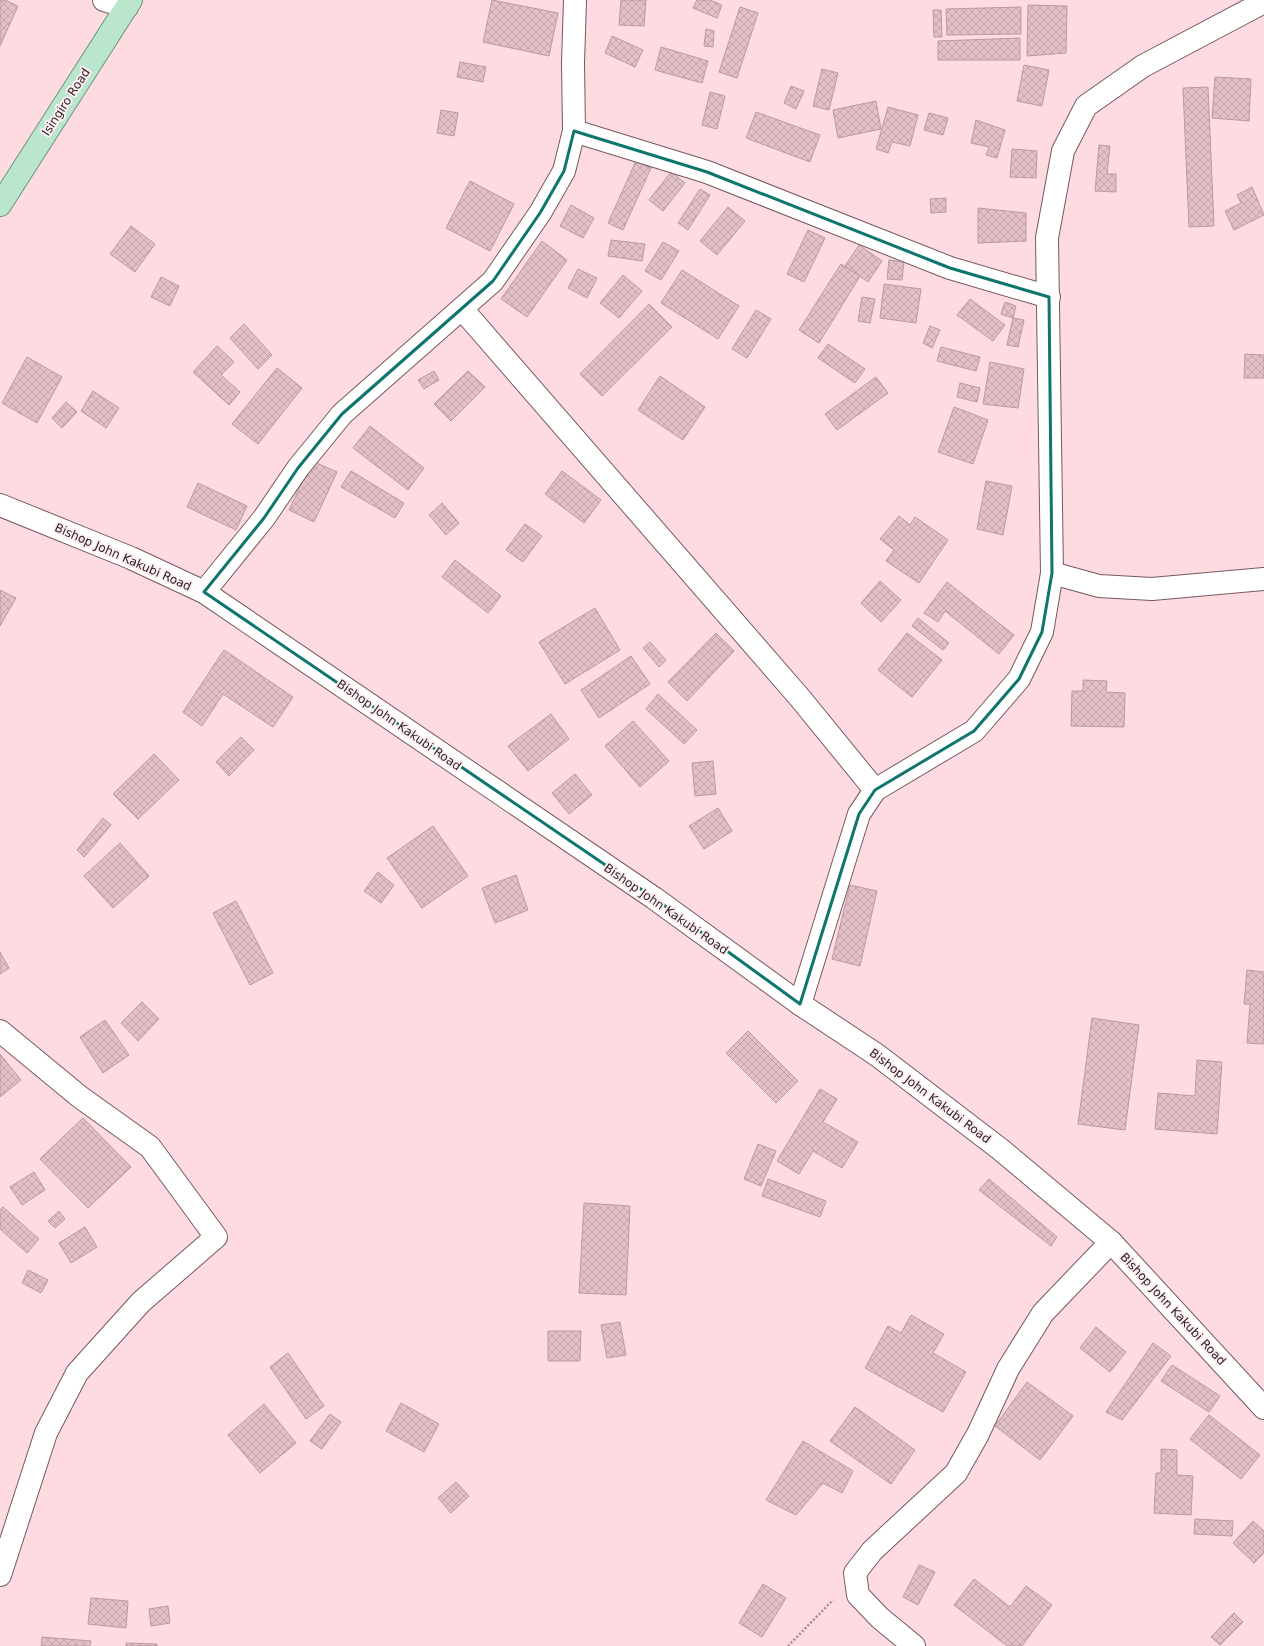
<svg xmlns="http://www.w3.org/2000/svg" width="1264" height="1646" viewBox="0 0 1264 1646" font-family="'DejaVu Sans',sans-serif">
  <defs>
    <pattern id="building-cross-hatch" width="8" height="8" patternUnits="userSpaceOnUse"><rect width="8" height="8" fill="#e1c0c6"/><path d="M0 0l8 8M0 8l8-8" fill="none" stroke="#c1a5aa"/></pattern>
  </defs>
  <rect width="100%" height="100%" fill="#fddbe1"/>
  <g fill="url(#building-cross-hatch)" stroke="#b99aa0">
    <path d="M0,0H5L18,6L0,46Z"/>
    <path d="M492,0L558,13L549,56L483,42Z"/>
    <path d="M621,0H646L644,26L619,25Z"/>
    <path d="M697,0H710L722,5L717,18L693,8Z"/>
    <path d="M1028,5L1067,6L1066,53L1027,56Z"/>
    <path d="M740,7L758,13L737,78L719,72Z"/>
    <path d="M1021,7V34L947,35L946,9Z"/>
    <path d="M933,10H941L942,37H934Z"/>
    <path d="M706,29L714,31L713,47L704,46Z"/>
    <path d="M612,36L643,50L635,67L605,53Z"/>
    <path d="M1020,38V60H938V41Z"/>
    <path d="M661,47L708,61L702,83L655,70Z"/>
    <path d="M460,62L486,67L483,82L457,77Z"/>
    <path d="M1024,65L1049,70L1042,106L1017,101Z"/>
    <path d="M822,69L838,73L829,110L813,106Z"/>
    <path d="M1215,77L1251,79L1249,121L1212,118Z"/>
    <path d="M791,86L804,91L796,109L784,103Z"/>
    <path d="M1208,87L1214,226L1189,227L1183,88Z"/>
    <path d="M710,92L725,96L717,129L702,125Z"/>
    <path d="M876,101L881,129L838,138L833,110Z"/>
    <path d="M888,107L918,115L910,146L892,142L888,153L876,149Z"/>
    <path d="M441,110L458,113L454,136L437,133Z"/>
    <path d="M756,112L820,135L810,162L746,138Z"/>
    <path d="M929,113L948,118L943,135L924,130Z"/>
    <path d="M976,120L1005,130L997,158L986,155L989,147L971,143Z"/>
    <path d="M1099,145L1110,146L1107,174H1116V192L1095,191Z"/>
    <path d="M1012,149L1037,151L1036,178L1010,177Z"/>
    <path d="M636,161L651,168L623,230L608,223Z"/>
    <path d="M671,172L685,183L663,211L649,200Z"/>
    <path d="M470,181L514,204L490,251L446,228Z"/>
    <path d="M1252,187L1264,215L1234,230L1225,211L1241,203L1237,195Z"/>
    <path d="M700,189L710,195L688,230L678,223Z"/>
    <path d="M946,198V212L931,213L930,199Z"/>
    <path d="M571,205L594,218L583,238L560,226Z"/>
    <path d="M728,207L745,221L717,255L700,241Z"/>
    <path d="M978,208L1026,213V241L978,243Z"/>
    <path d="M131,226L155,244L135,272L110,254Z"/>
    <path d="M808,230L825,238L804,282L787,274Z"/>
    <path d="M611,240L645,244L642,261L608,256Z"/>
    <path d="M542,241L567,260L527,317L501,299Z"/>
    <path d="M663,242L679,251L661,280L645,271Z"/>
    <path d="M859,245L882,261L868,282L845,266Z"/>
    <path d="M889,260L904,262L902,280L887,279Z"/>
    <path d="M841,264L860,276L819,343L799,330Z"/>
    <path d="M578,269L597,278L587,298L568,288Z"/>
    <path d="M682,270L739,306L718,339L661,303Z"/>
    <path d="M623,275L642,291L619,318L600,303Z"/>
    <path d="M161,277L179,286L170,306L151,297Z"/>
    <path d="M884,284L921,289L916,323L880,318Z"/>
    <path d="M862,297L875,299L870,323L858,321Z"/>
    <path d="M970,299L1005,325L993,341L957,315Z"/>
    <path d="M1005,302L1016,306L1013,318L1001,314Z"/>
    <path d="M649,304L672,327L602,396L580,374Z"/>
    <path d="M756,310L771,319L747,358L732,349Z"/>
    <path d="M1013,318L1024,320L1018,347L1007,345Z"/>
    <path d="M244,324L272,355L258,369L230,338Z"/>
    <path d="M930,326L940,330L932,348L923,343Z"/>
    <path d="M828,344L865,369L855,383L818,358Z"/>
    <path d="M217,346L234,362L221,375L240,392L229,405L193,372Z"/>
    <path d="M941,347L980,357L976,371L937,361Z"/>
    <path d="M1245,354L1264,355V378H1244Z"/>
    <path d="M27,357L62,377L37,423L2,403Z"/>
    <path d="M990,362L1024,369L1018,408L983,404Z"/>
    <path d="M277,368L302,388L258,444L232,424Z"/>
    <path d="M434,371L439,380L424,389L418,380Z"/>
    <path d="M468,371L485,387L451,421L434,404Z"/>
    <path d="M660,376L705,407L683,440L638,410Z"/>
    <path d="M876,377L888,393L837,430L825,414Z"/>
    <path d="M960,383L980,388L977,402L957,397Z"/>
    <path d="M93,391L119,408L106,428L81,411Z"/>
    <path d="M66,402L77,412L62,428L52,418Z"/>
    <path d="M954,407L988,420L973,464L938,452Z"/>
    <path d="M370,426L424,468L408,490L353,448Z"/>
    <path d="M312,461L337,472L314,522L289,510Z"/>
    <path d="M351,471L404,503L395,518L341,487Z"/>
    <path d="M562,471L601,500L584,523L545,494Z"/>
    <path d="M986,481L1012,486L1003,535L977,529Z"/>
    <path d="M198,483L247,506L236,530L187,507Z"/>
    <path d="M442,503L459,523L446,535L429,515Z"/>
    <path d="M899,516L910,525L915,517L948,540L919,583L886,561L894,550L880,539Z"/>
    <path d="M525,524L542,536L523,562L506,550Z"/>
    <path d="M455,560L501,596L488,613L442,577Z"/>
    <path d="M880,581L901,600L881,622L861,603Z"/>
    <path d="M947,582L1014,635L999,654L945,611L938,622L924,613Z"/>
    <path d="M0,590L16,598L0,626Z"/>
    <path d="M595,608L620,650L565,684L539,642Z"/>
    <path d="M918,618L949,643L943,650L912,626Z"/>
    <path d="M716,633L734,651L687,701L668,682Z"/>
    <path d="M907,633L942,660L912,697L878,670Z"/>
    <path d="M650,642L666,660L659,667L643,648Z"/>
    <path d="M224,650L293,697L273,727L223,694L202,726L183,712Z"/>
    <path d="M631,656L650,684L599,718L581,690Z"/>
    <path d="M1083,680L1107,681L1106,692L1125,693L1124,727L1071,726L1072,691H1083Z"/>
    <path d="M658,694L697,730L684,744L646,709Z"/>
    <path d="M551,714L569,739L528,771L508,746Z"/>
    <path d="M633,721L669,761L640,787L605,746Z"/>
    <path d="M241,737L254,750L229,776L216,762Z"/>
    <path d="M154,754L179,780L138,819L113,794Z"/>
    <path d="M713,761L716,794L695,796L692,763Z"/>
    <path d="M575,774L592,795L569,814L552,793Z"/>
    <path d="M718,808L732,831L704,849L689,826Z"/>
    <path d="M103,818L111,825L84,857L77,850Z"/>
    <path d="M433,826L468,876L422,908L387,858Z"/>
    <path d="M120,843L149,876L113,908L84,876Z"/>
    <path d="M378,872L394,885L381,903L364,891Z"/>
    <path d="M516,875L528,910L495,923L482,888Z"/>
    <path d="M850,885L877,891L860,966L832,959Z"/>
    <path d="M236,901L273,973L250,985L213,913Z"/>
    <path d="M0,952L9,968L0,974Z"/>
    <path d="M1247,970L1264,972V1044L1247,1043L1250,1004H1244Z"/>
    <path d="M142,1002L159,1019L138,1041L121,1023Z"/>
    <path d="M1092,1018L1139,1025L1125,1130L1078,1124Z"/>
    <path d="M105,1020L129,1055L103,1073L80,1037Z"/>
    <path d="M748,1031L798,1081L776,1103L726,1053Z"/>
    <path d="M0,1054L21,1080L0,1097Z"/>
    <path d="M1197,1060L1222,1062L1217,1134L1155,1129L1158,1093L1195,1096Z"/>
    <path d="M820,1089L837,1099L823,1122L858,1142L842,1168L813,1151L799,1174L777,1161Z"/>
    <path d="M83,1118L131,1167L88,1208L40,1159Z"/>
    <path d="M758,1144L776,1151L761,1186L744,1179Z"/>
    <path d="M34,1172L45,1190L22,1205L10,1187Z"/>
    <path d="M768,1179L826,1201L820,1217L762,1196Z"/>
    <path d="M989,1179L1057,1237L1051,1246L979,1190Z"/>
    <path d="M584,1203L630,1206L626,1295L579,1293Z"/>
    <path d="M3,1207L39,1239L27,1253L0,1229V1210Z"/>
    <path d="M59,1211L65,1219L55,1228L48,1221Z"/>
    <path d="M85,1227L97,1247L71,1263L59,1243Z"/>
    <path d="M28,1270L48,1280L41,1293L22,1283Z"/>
    <path d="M911,1315L944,1334L933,1353L966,1372L943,1412L865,1368L888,1326L901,1333Z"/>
    <path d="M620,1322L626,1355L607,1358L601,1325Z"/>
    <path d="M1096,1327L1126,1352L1110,1372L1080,1348Z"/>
    <path d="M548,1331H581L580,1361H548Z"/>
    <path d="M1153,1343L1171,1356L1122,1420L1106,1412Z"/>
    <path d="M288,1353L324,1406L306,1419L270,1367Z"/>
    <path d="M1172,1365L1220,1396L1209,1412L1161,1381Z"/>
    <path d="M1027,1382L1073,1416L1040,1460L995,1426Z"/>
    <path d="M401,1403L439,1424L424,1452L386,1431Z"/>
    <path d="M264,1404L296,1443L260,1473L228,1435Z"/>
    <path d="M855,1407L915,1450L891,1484L830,1441Z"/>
    <path d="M330,1414L341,1422L322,1449L310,1441Z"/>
    <path d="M1209,1415L1260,1455L1241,1479L1190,1439Z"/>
    <path d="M803,1441L853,1471L842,1493L823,1483L796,1515L766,1500Z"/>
    <path d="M1161,1449L1177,1450V1475L1193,1476L1191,1515L1154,1513L1156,1473H1161Z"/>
    <path d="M456,1482L469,1496L451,1513L438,1498Z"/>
    <path d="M1195,1519L1233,1521L1232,1536L1194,1534Z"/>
    <path d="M1253,1521L1264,1531V1553L1254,1563L1233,1543Z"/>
    <path d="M919,1565L935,1572L918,1605L903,1597Z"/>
    <path d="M974,1579L1010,1607L1026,1586L1052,1605L1022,1646H1007L954,1605Z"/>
    <path d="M763,1584L786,1598L762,1637L739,1623Z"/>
    <path d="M91,1598L128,1601L126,1628L88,1624Z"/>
    <path d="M168,1606L170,1623L151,1626L149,1609Z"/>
    <path d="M1234,1613L1243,1622L1220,1645L1211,1637Z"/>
    <path d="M42,1637L91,1641L90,1646H41Z"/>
    <path d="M126,1643L157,1644V1646H126Z"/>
  </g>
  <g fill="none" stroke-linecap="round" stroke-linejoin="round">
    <g stroke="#76595f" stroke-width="24">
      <g id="minor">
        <path d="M104,0L127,7"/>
        <path d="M574,131L707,172L950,268L1049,297"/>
        <path d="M462,309L800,698L875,790"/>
        <path d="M0,505L131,558L204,592L654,898L800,1004L877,1055L1000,1149L1111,1242L1264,1408"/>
        <path d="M1052,573L1099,586L1152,589L1264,579"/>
        <path d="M204,592L264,518L298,468L342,414L493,281L540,213L564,171L574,131L573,63L575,0"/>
        <path d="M800,1004L859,814L875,790L974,731L1019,679L1042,632L1052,573L1047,238L1063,151L1086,106L1143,66L1264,2"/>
        <path d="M0,1031L80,1097L150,1147L216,1237L141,1302L77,1373L46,1433L0,1575"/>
        <path d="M914,1646L880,1618L858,1595L855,1573L872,1551L956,1473L978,1434L1008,1369L1043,1313L1111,1242"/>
      </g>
    </g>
    <g stroke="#6a967c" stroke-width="24">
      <path id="primary" d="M0,205L131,0"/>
    </g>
    <path stroke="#a58c90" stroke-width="2.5" stroke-dasharray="2 2" stroke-linecap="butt" d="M788,1646L833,1600"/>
    <use href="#minor" stroke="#fff" stroke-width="22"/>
    <use href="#primary" stroke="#b9e6cd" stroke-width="22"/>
  </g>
  <path fill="none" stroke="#0f766e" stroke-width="3" stroke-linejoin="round" d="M574,131L707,172L950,268L1049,297L1052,573L1042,632L1019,679L974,731L875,790L859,814L800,1004L654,898L204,592L264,518L298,468L342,414L493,281L540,213L564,171Z"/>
  <g text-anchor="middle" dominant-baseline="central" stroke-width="4" stroke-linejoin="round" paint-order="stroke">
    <g font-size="12" fill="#2e2224" stroke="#fceef1">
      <text transform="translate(66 102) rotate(-57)">Isingiro Road</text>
      <text transform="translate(123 557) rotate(24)">Bishop John Kakubi Road</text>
      <text transform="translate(399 725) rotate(35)">Bishop John Kakubi Road</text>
      <text transform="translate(666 909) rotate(35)">Bishop John Kakubi Road</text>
      <text transform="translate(930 1096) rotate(37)">Bishop John Kakubi Road</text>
      <text transform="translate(1173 1309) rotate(47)">Bishop John Kakubi Road</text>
    </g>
  </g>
</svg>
